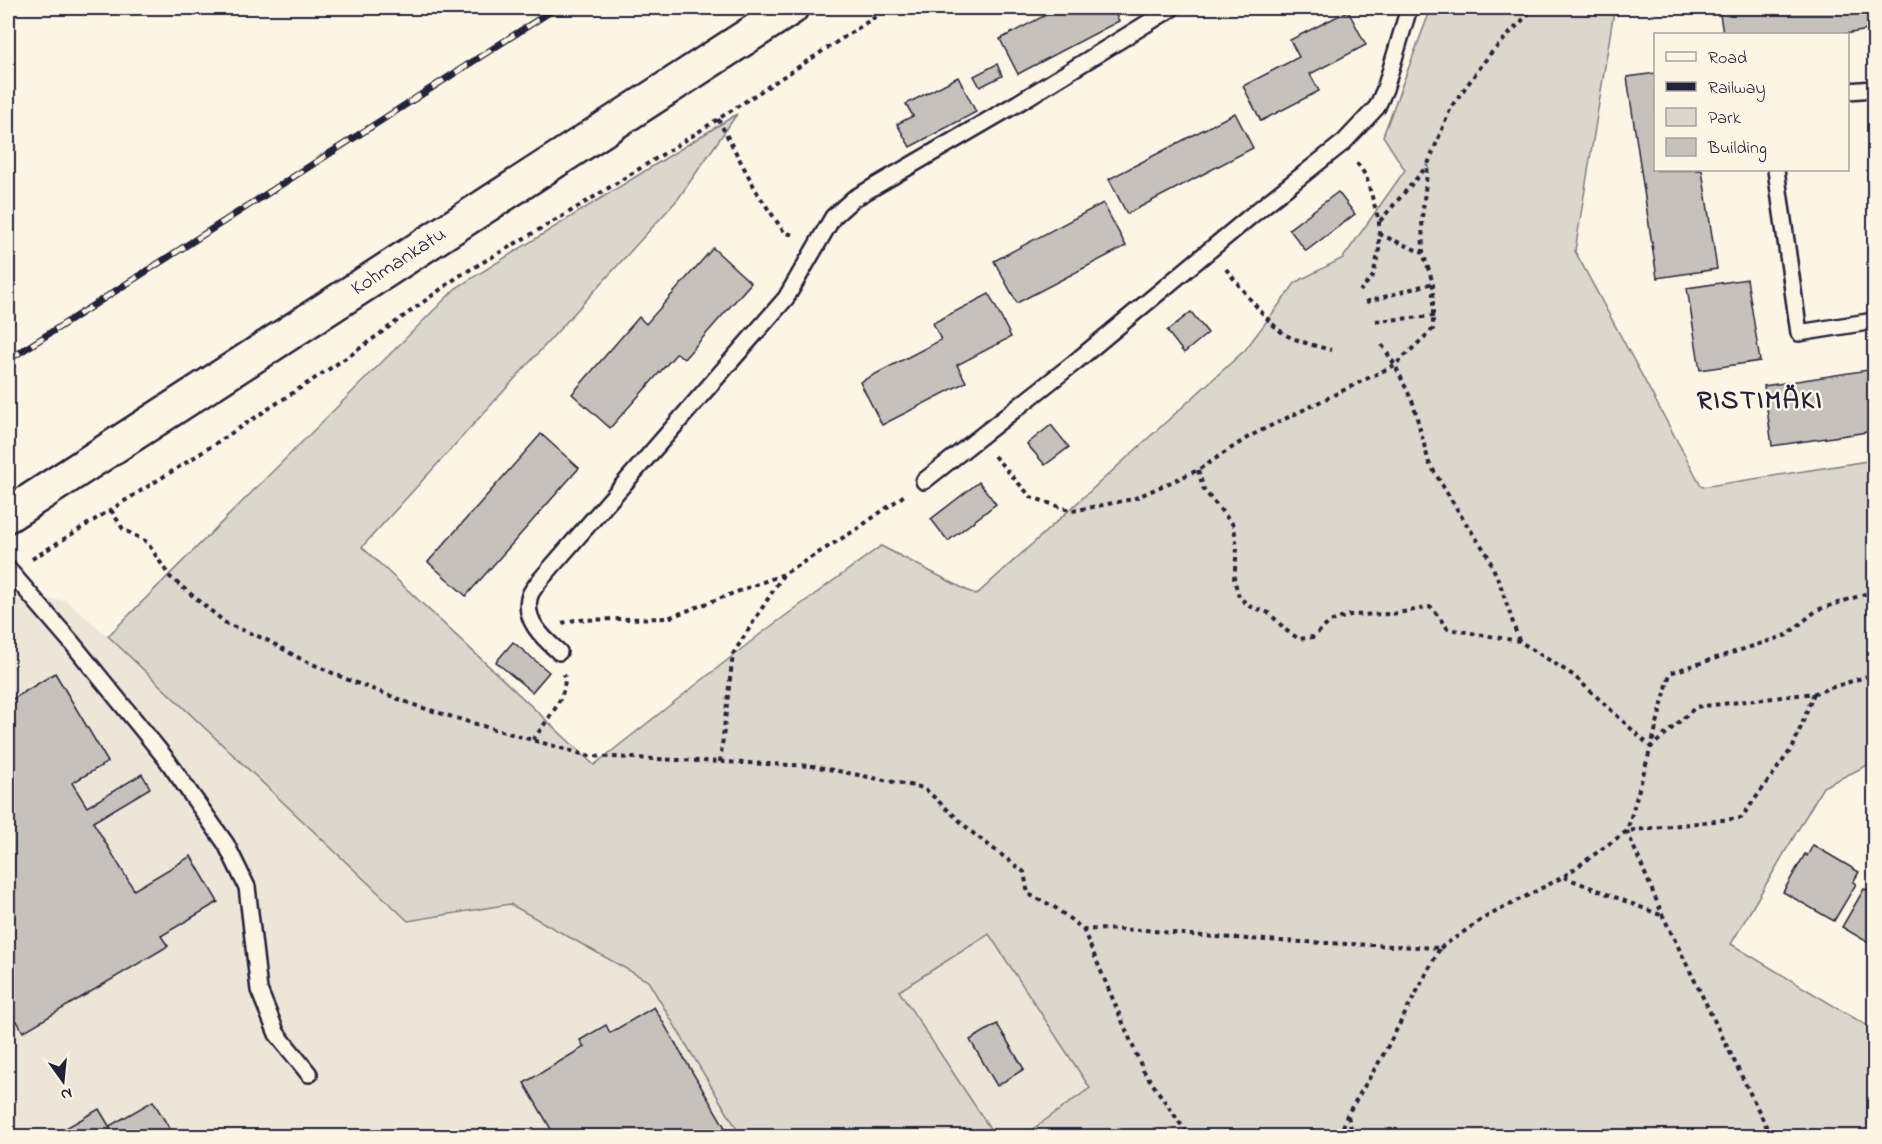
<svg xmlns="http://www.w3.org/2000/svg" width="1882" height="1144" viewBox="0 0 1882 1144" font-family="'Indie Flower',sans-serif">
  <rect width="100%" height="100%" fill="#fcf5e5"/>
  <filter id="ink" filterUnits="userSpaceOnUse"><feTurbulence type="fractalNoise" baseFrequency=".0167" numOctaves="2"/><feDisplacementMap in="SourceGraphic" scale="12" xChannelSelector="R" yChannelSelector="G"/><feConvolveMatrix kernelMatrix="1 2 1 2 8 2 1 2 1" color-interpolation-filters="sRGB"/></filter>
  <g filter="url(#ink)">
    <path fill="#ece5d8" d="M8,599L65,600L108,636L408,921L895,789L1122,1136H8Z"/>
    <path fill="#dcd6cc" stroke="#7f7c84" stroke-width="1.5" d="M1431,8H1623L1614,11L1575,251L1702,487L1874,460V762L1823,787L1731,944L1874,1030V1136H1023L1090,1088L989,934L899,991L995,1136H741L648,981L510,904L408,921L108,636L456,288L737,114L678,199L362,547L594,765L763,632L881,546L976,595L1245,350L1296,282L1343,258L1405,170L1383,136Z"/>
    <g fill="#c6c1bb" stroke="#22223b" stroke-width="1.5">
      <path d="M1059,8H1112L1119,21L1018,74L1000,39Z"/>
      <path d="M1719,8H1874V29L1845,34H1723Z"/>
      <path d="M1348,11L1366,45L1310,74L1319,91L1261,121L1243,86L1299,57L1290,40Z"/>
      <path d="M997,64L1002,76L980,87L974,76Z"/>
      <path d="M1656,73V170H1702L1717,269L1657,278L1627,77Z"/>
      <path d="M958,77L976,112L910,147L897,124L913,116L906,104Z"/>
      <path d="M1235,113L1253,148L1127,214L1109,179Z"/>
      <path d="M1338,192L1355,214L1306,251L1289,229Z"/>
      <path d="M1103,203L1126,246L1017,303L994,261Z"/>
      <path d="M713,248L751,283L684,359L677,353L610,428L572,394L639,317L646,324Z"/>
      <path d="M1747,279L1760,361L1700,370L1687,288Z"/>
      <path d="M989,294L1011,337L957,365L966,382L882,425L860,382L941,340L933,323Z"/>
      <path d="M1191,312L1208,333L1184,353L1167,331Z"/>
      <path d="M1874,369V431L1772,446L1764,386Z"/>
      <path d="M1051,425L1069,447L1045,465L1027,444Z"/>
      <path d="M541,434L579,468L466,596L428,562Z"/>
      <path d="M979,482L996,504L948,541L931,519Z"/>
      <path d="M513,642L549,672L532,692L496,662Z"/>
      <path d="M55,673L108,762L72,783L87,807L142,774L150,788L93,822L134,890L191,856L218,902L161,936L168,946L23,1032L17,1021L8,1026V702Z"/>
      <path d="M1813,845L1859,872L1853,882L1856,884L1834,921L1783,892L1805,854L1807,856Z"/>
      <path d="M1873,880L1874,881V946L1842,927L1864,889L1867,890Z"/>
      <path d="M654,1007L730,1136H555L524,1083L584,1047L580,1040L606,1025L610,1033Z"/>
      <path d="M997,1024L1024,1069L997,1086L970,1040Z"/>
      <path d="M153,1101L174,1136H110L106,1128Z"/>
      <path d="M99,1109L115,1136H52Z"/>
    </g>
    <g fill="none" stroke-linecap="round" stroke-linejoin="round">
      <g stroke="#22223b" stroke-width="20">
        <g id="service">
          <path d="M1848,91L1874,89"/>
          <path d="M1776,170L1799,333L1874,321"/>
          <path d="M924,481L1074,363L1252,215L1344,142L1377,107L1385,89L1409,8"/>
          <path d="M8,569L72,643L167,760L226,844L247,887L259,990L277,1034L309,1074"/>
          <path d="M559,652C543,638 522,619 530,595C532,590 537,584 541,579L786,298L833,217L853,199L1018,103L1172,8"/>
        </g>
      </g>
      <g stroke="#22223b" stroke-width="38">
        <path id="tertiary" d="M8,515L791,8"/>
      </g>
      <g stroke="#22223b" stroke-width="4" stroke-dasharray="4.5 4.5" stroke-linecap="butt">
        <path d="M718,119L758,194L784,232L796,236"/>
        <path d="M1357,163L1366,176L1379,221V250L1373,276L1360,291"/>
        <path d="M1380,221L1428,165"/>
        <path d="M1379,234L1423,253"/>
        <path d="M1226,269C1239,285 1270,326 1286,335C1300,342 1316,346 1331,350"/>
        <path d="M1366,302L1433,283"/>
        <path d="M1376,321L1434,316"/>
        <path d="M1382,345L1395,365L1413,403L1429,463L1463,519L1487,554L1500,584L1519,641"/>
        <path d="M994,456L1031,497L1072,511L1133,499L1198,470L1250,436L1395,365L1433,329V283L1423,253L1422,218L1428,164L1451,107L1490,54L1534,8"/>
        <path d="M1198,470L1204,490L1234,526L1237,549L1234,579L1239,597L1249,606L1269,613L1287,631L1299,639L1313,637L1330,622L1350,615L1392,614L1431,607L1448,629L1519,641L1573,675L1651,747L1670,673L1787,635L1817,610L1874,591"/>
        <path d="M111,510L123,529L147,542L170,577L227,624L265,639L299,658L346,679L417,706L469,722L589,756L813,766L924,788L974,834L1024,872L1028,894L1053,906L1083,929L1144,930L1202,936L1281,941L1440,948L1382,1057L1347,1115L1340,1136"/>
        <path d="M32,559L198,455L352,354L459,276L573,210L692,136L889,8"/>
        <path d="M562,623L575,620L668,618L784,574L857,529L906,494"/>
        <path d="M533,740C545,722 569,697 564,674"/>
        <path d="M720,762L733,654L783,575"/>
        <path d="M1564,877L1663,916"/>
        <path d="M1083,929L1143,1070L1189,1136"/>
        <path d="M1440,948L1484,918L1563,877L1627,831L1741,818L1793,747L1814,693"/>
        <path d="M1348,1116L1353,1136"/>
        <path d="M1771,1136L1663,916L1627,831L1651,747L1696,707L1815,693L1874,674"/>
      </g>
      <use href="#service" stroke="#fcf5e5" stroke-width="15"/>
      <use href="#tertiary" stroke="#fcf5e5" stroke-width="33"/>
      <g stroke="#22223b" stroke-width="7">
        <path id="rail" d="M8,360L556,8"/>
      </g>
      <use href="#rail" stroke="#fcf5e5" stroke-width="4.5" stroke-dasharray="14" stroke-linecap="butt"/>
    </g>
  </g>
  <g text-anchor="middle" dominant-baseline="central" stroke-width="5" stroke-linejoin="round" paint-order="stroke">
    <g font-size="21" fill="#22223b" stroke="#fcf5e5">
      <text transform="translate(399 262) rotate(-33)">Kohmankatu</text>
    </g>
    <g font-size="27" font-weight="bold" letter-spacing="1.5" fill="#22223b" stroke="#fcf5e5">
      <text x="1760" y="401">RISTIMÄKI</text>
    </g>
  </g>
  <rect width="1882" height="1144" fill="none" stroke="#fcf5e5" stroke-width="30"/>
  <rect x="15" y="15" width="1852" height="1114" fill="none" stroke="#22223b" stroke-width="2" filter="url(#ink)"/>
  <rect x="1654" y="33" width="195" height="138" fill="#fcf5e5" stroke="#a5a1a1" stroke-width="1.5"/>
  <rect x="1666" y="52" width="30" height="9" fill="#fcf5e5" stroke="#a5a1a1" stroke-width="1.5"/>
  <text x="1708" y="63" font-size="18" fill="#22223b">Road</text>
  <rect x="1666" y="82" width="30" height="9" fill="#22223b" stroke="#a5a1a1" stroke-width="1.5"/>
  <text x="1708" y="93" font-size="18" fill="#22223b">Railway</text>
  <rect x="1666" y="108" width="30" height="18" fill="#dcd6cc" stroke="#a5a1a1" stroke-width="1.5"/>
  <text x="1708" y="123" font-size="18" fill="#22223b">Park</text>
  <rect x="1666" y="138" width="30" height="18" fill="#c6c1bb" stroke="#a5a1a1" stroke-width="1.5"/>
  <text x="1708" y="153" font-size="18" fill="#22223b">Building</text>
  <g transform="translate(63 1081) rotate(165)" stroke="#fcf5e5" stroke-width="4.5" paint-order="stroke">
  <path d="M0-4.5L10 22L0 15L-10 22Z" fill="#22223b"/>
  <text y="-9" font-size="16" font-weight="bold" text-anchor="middle" fill="#22223b">N</text>
  </g>
</svg>
